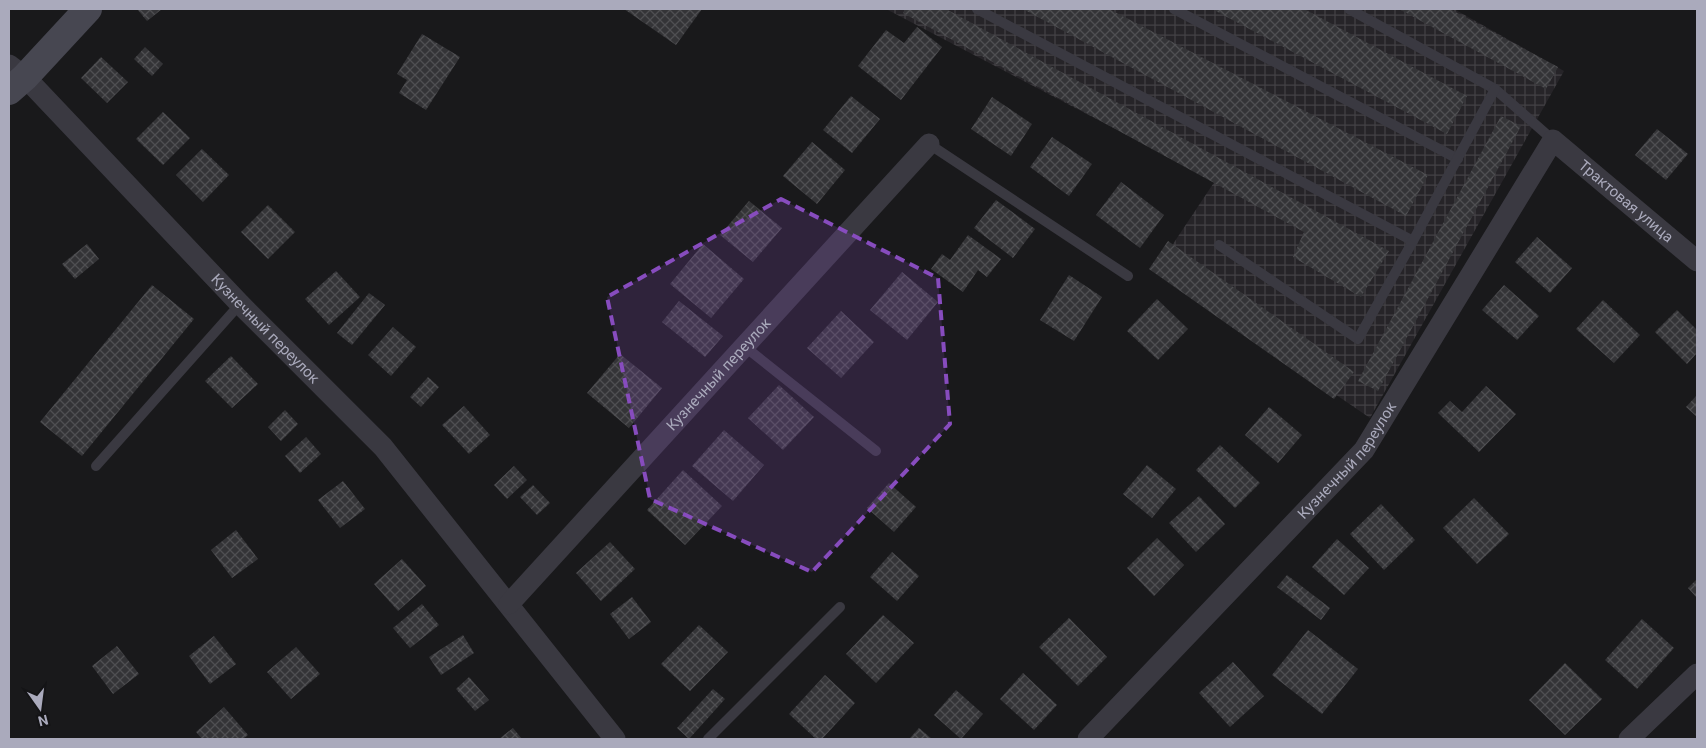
<svg xmlns="http://www.w3.org/2000/svg" width="1706" height="748" viewBox="0 0 1706 748" font-family="Roboto,sans-serif">
  <defs>
    <pattern id="industrial-grid" width="8" height="8" patternUnits="userSpaceOnUse" patternTransform="scale(1.25)"><rect width="8" height="8" fill="#262428"/><path d="M0 4h8M4 0v8" fill="none" stroke="#434145"/></pattern>
    <pattern id="building-cross-hatch" width="8" height="8" patternUnits="userSpaceOnUse" patternTransform="scale(1.25)"><rect width="8" height="8" fill="#343437"/><path d="M0 0l8 8M0 8l8-8" fill="none" stroke="#4f4f52"/></pattern>
  </defs>
  <rect width="100%" height="100%" fill="#19191b"/>
  <path fill="url(#industrial-grid)" d="M886,9H1454L1564,71L1370,418L1155,271L1215,181Z"/>
  <g fill="url(#building-cross-hatch)">
    <path d="M137,9H162L147,21Z"/>
    <path d="M624,9H702L676,45Z"/>
    <path d="M905,9H946L1389,251L1361,297L1293,257L1304,232L903,13Z"/>
    <path d="M1023,9H1109L1428,175L1406,216Z"/>
    <path d="M1212,9H1304L1467,96L1447,134Z"/>
    <path d="M1399,9H1450L1558,67L1546,89Z"/>
    <path d="M917,27L942,47L901,100L858,66L886,30L904,43Z"/>
    <path d="M422,34L460,57L426,110L399,93L407,80L397,74Z"/>
    <path d="M145,47L163,64L152,76L134,59Z"/>
    <path d="M101,57L128,82L107,103L81,78Z"/>
    <path d="M851,96L880,119L852,153L823,130Z"/>
    <path d="M992,97L1032,124L1011,156L971,129Z"/>
    <path d="M163,112L190,138L163,165L136,139Z"/>
    <path d="M1501,116L1521,126L1378,391L1358,381Z"/>
    <path d="M1657,129L1688,154L1666,180L1635,155Z"/>
    <path d="M1052,137L1092,164L1069,196L1030,167Z"/>
    <path d="M812,142L845,170L817,204L783,176Z"/>
    <path d="M202,149L229,175L203,202L176,175Z"/>
    <path d="M1121,182L1164,215L1140,248L1096,215Z"/>
    <path d="M996,200L1035,229L1013,258L974,228Z"/>
    <path d="M749,201L782,228L753,262L720,235Z"/>
    <path d="M268,205L295,232L268,259L241,232Z"/>
    <path d="M968,235L1001,259L987,277L978,270L963,292L931,269L942,254L950,260Z"/>
    <path d="M1537,237L1572,268L1550,293L1515,262Z"/>
    <path d="M1168,241L1354,372L1334,399L1149,269Z"/>
    <path d="M87,244L99,259L75,279L62,264Z"/>
    <path d="M703,244L744,279L711,318L670,284Z"/>
    <path d="M336,271L360,297L329,325L305,299Z"/>
    <path d="M902,272L938,302L907,340L870,310Z"/>
    <path d="M1069,275L1102,297L1074,341L1040,320Z"/>
    <path d="M152,285L194,319L82,456L40,422Z"/>
    <path d="M1504,285L1539,316L1517,340L1482,310Z"/>
    <path d="M369,293L385,305L352,345L337,333Z"/>
    <path d="M1157,299L1188,329L1158,360L1127,331Z"/>
    <path d="M1603,300L1640,335L1614,363L1576,329Z"/>
    <path d="M679,301L723,336L705,357L662,322Z"/>
    <path d="M1677,310L1697,330V353L1687,364L1655,332Z"/>
    <path d="M841,311L874,342L841,378L807,348Z"/>
    <path d="M393,327L416,347L391,376L368,355Z"/>
    <path d="M620,354L662,388L629,428L587,393Z"/>
    <path d="M231,356L258,384L232,408L205,381Z"/>
    <path d="M428,377L439,387L421,407L410,397Z"/>
    <path d="M779,385L814,417L783,450L748,418Z"/>
    <path d="M1486,386L1516,414L1479,452L1438,413L1450,401L1462,412Z"/>
    <path d="M1697,395V417L1686,407Z"/>
    <path d="M464,406L490,435L469,454L442,425Z"/>
    <path d="M1269,407L1302,435L1278,463L1245,435Z"/>
    <path d="M285,410L298,424L281,441L268,427Z"/>
    <path d="M724,430L764,465L733,501L692,466Z"/>
    <path d="M306,437L321,454L300,473L285,456Z"/>
    <path d="M1220,445L1260,483L1235,508L1196,470Z"/>
    <path d="M1147,465L1176,489L1152,518L1123,494Z"/>
    <path d="M514,466L527,480L507,499L494,485Z"/>
    <path d="M683,470L722,506L685,545L647,510Z"/>
    <path d="M343,481L365,509L340,528L318,500Z"/>
    <path d="M889,483L916,507L894,532L867,508Z"/>
    <path d="M533,485L550,503L537,515L520,497Z"/>
    <path d="M1199,496L1225,524L1196,552L1169,523Z"/>
    <path d="M1474,498L1509,534L1477,564L1443,528Z"/>
    <path d="M1381,504L1415,540L1384,570L1350,534Z"/>
    <path d="M236,530L258,559L232,578L211,550Z"/>
    <path d="M1157,538L1184,565L1154,596L1127,568Z"/>
    <path d="M1337,539L1369,568L1344,595L1312,567Z"/>
    <path d="M610,542L635,569L601,601L576,573Z"/>
    <path d="M892,552L919,576L897,601L870,577Z"/>
    <path d="M402,559L426,586L398,611L374,584Z"/>
    <path d="M1287,575L1330,608L1321,620L1277,587Z"/>
    <path d="M1697,579V598L1688,588Z"/>
    <path d="M632,597L651,622L629,639L610,614Z"/>
    <path d="M422,604L439,625L410,648L393,628Z"/>
    <path d="M883,615L914,643L876,683L846,654Z"/>
    <path d="M1069,618L1107,657L1078,686L1039,647Z"/>
    <path d="M1642,619L1674,648L1637,689L1605,660Z"/>
    <path d="M699,625L728,652L690,691L661,664Z"/>
    <path d="M1308,630L1358,669L1322,714L1272,675Z"/>
    <path d="M463,635L474,653L441,675L429,657Z"/>
    <path d="M214,636L236,664L210,684L189,656Z"/>
    <path d="M117,646L139,674L113,694L92,666Z"/>
    <path d="M296,647L320,674L291,699L267,672Z"/>
    <path d="M1233,662L1264,696L1230,727L1199,693Z"/>
    <path d="M1565,663L1602,699L1565,735L1529,700Z"/>
    <path d="M1023,673L1057,705L1034,730L1000,699Z"/>
    <path d="M825,675L855,703L822,739H816L789,714Z"/>
    <path d="M469,677L489,700L475,711L456,689Z"/>
    <path d="M713,689L725,699L689,739L677,728Z"/>
    <path d="M956,690L983,714L961,739L934,715Z"/>
    <path d="M224,707L248,735L243,739H202L196,732Z"/>
    <path d="M513,728L522,739H499Z"/>
    <path d="M919,728L932,739H909Z"/>
  </g>
  <g fill="none" stroke-linecap="round" stroke-linejoin="round">
    <g stroke="#3a3941" stroke-width="10">
      <path d="M977,9L1413,241"/>
      <path d="M1174,9L1458,159"/>
      <path d="M1349,9L1495,89L1553,140"/>
      <path d="M929,144L1128,276"/>
      <path d="M1219,245L1358,339L1413,241L1495,89"/>
      <path d="M744,346L876,451"/>
      <path d="M96,466L240,304"/>
      <path d="M708,739L840,607"/>
    </g>
    <g stroke="#3a3941" stroke-width="21">
      <path id="s1" d="M9,65L25,77L240,304L383,447L615,739"/>
      <path id="s2" d="M509,604L929,144"/>
      <path id="s3" d="M1088,739L1364,450L1553,140L1697,261"/>
      <path d="M1629,739L1697,674"/>
    </g>
    <path stroke="#474751" stroke-width="28" d="M9,91L25,77L88,9"/>
  </g>
  <path fill="#874cbe" fill-opacity="0.2" stroke="#874cbe" stroke-width="4" stroke-dasharray="10 6" stroke-linejoin="round" d="M781,199L938,278L950,424L812,572L650,499L607,297Z"/>
  <g text-anchor="middle" dominant-baseline="central" stroke-width="4" stroke-linejoin="round" paint-order="stroke">
    <g font-size="15" fill="#aaaabc" stroke="#141416">
      <text stroke="none"><textPath href="#s3" startOffset="858">Трактовая улица</textPath></text>
      <text stroke="none"><textPath href="#s1" startOffset="368">Кузнечный переулок</textPath></text>
      <text stroke="none"><textPath href="#s2" startOffset="311">Кузнечный переулок</textPath></text>
      <text stroke="none"><textPath href="#s3" startOffset="381">Кузнечный переулок</textPath></text>
    </g>
  </g>
  <rect width="1706" height="748" fill="none" stroke="#aaaabc" stroke-width="20"/>
  <g transform="translate(40 708) rotate(166)" stroke="#141416" stroke-width="4" paint-order="stroke">
  <path d="M0-4L9 19L0 12L-9 19Z" fill="#aaaabc"/>
  <text y="-8" font-size="14" font-weight="bold" text-anchor="middle" fill="#aaaabc">N</text>
  </g>
</svg>
